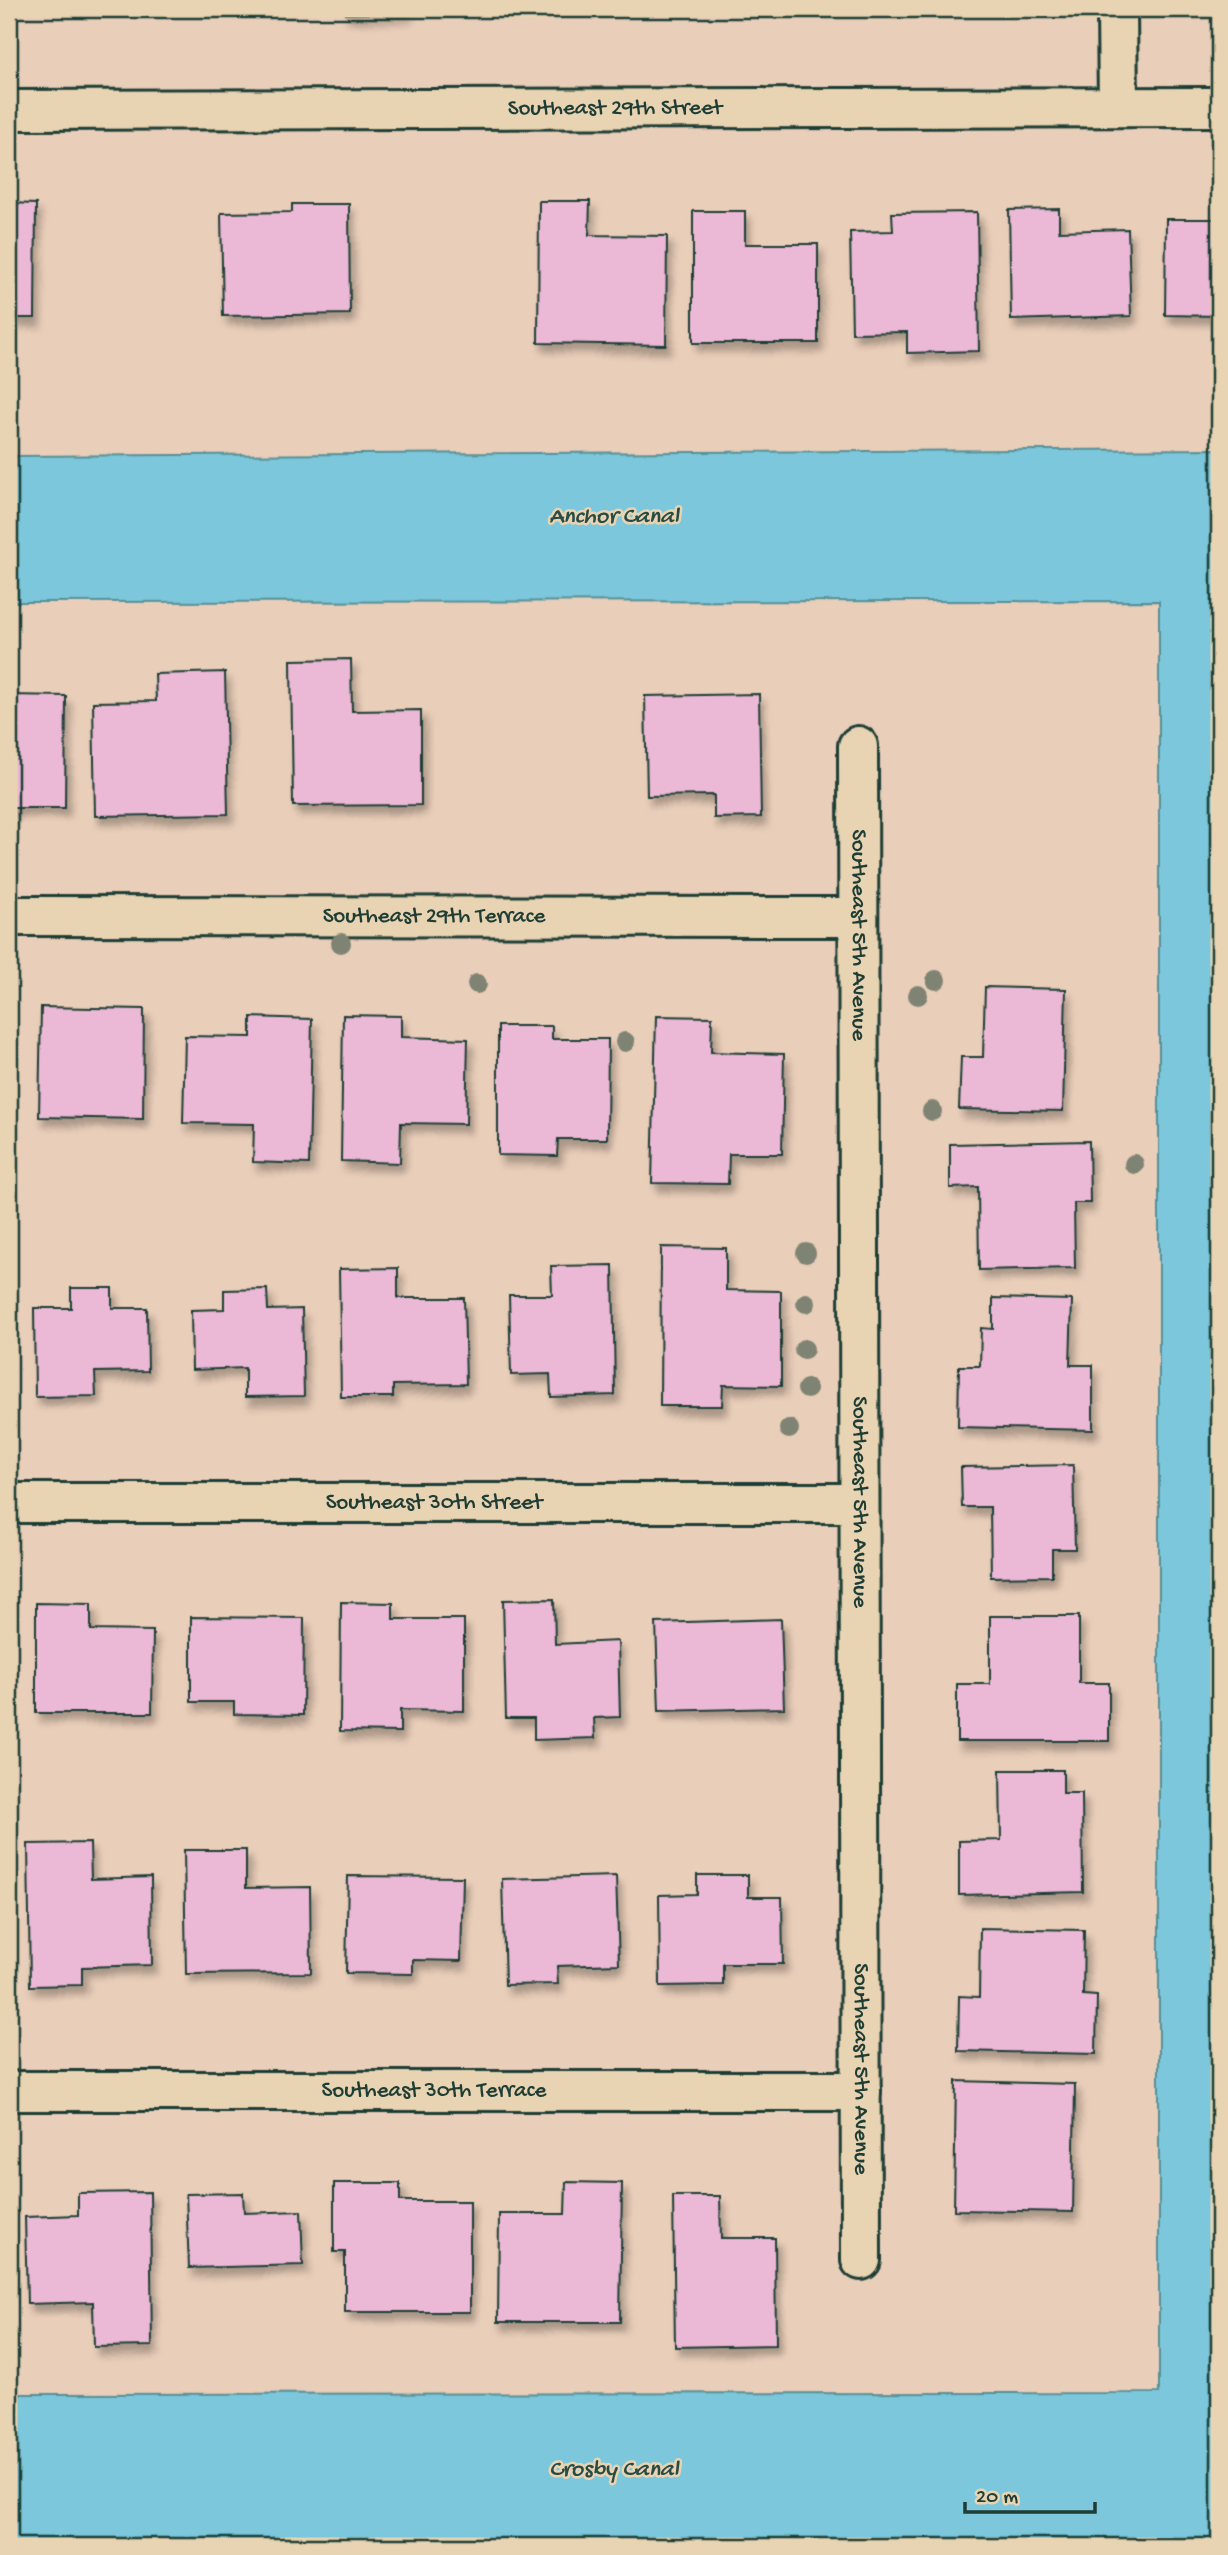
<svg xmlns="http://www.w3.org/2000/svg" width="1228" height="2555" viewBox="0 0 1228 2555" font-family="'Gochi Hand',sans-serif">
  <defs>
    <filter id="shadow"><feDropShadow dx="4.5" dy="8" stdDeviation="3.5" flood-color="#0004"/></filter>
  </defs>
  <rect width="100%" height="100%" fill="#e9ceb9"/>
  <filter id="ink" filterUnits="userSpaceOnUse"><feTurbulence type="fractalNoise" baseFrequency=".0143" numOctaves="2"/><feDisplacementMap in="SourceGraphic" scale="14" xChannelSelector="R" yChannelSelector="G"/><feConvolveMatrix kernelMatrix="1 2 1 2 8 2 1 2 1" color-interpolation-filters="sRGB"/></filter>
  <g filter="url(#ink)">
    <path fill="#7cc7db" stroke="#579098" stroke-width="2" d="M1219,449V2542H9V2394L1159,2393V601L9,602V456Z"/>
    <g fill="#ebb8d6" stroke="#1f3d34" stroke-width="2" filter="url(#shadow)">
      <path d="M344,9H407V13L345,14Z"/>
      <path d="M539,201H590L589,235L667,236L666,345L538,343Z"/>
      <path d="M9,203L36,204L35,318H9Z"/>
      <path d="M292,204H349L350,314L223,316L221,213L292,212Z"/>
      <path d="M1059,209V231L1128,229L1131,316L1011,320L1009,210Z"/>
      <path d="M693,211H745V244H818V343H693Z"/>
      <path d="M977,212L979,351L907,353V332L852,333L850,232L893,231L892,213Z"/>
      <path d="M1166,219H1219V316L1165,315Z"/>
      <path d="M351,659L352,711L421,710V805L293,806L291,660Z"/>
      <path d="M225,672L228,814L95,816L93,702L156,701L155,674Z"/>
      <path d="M759,694L761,817L714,818V795L647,796L645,696Z"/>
      <path d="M9,695L66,696L65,808H11V815H9Z"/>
      <path d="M985,987L1066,989L1063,1111L959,1109L961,1057H983Z"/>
      <path d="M41,1007L144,1009L143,1119L39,1117Z"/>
      <path d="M343,1015L401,1016V1037L468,1039L466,1124L401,1123L400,1163L341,1161Z"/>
      <path d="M656,1016L712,1017L711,1052L784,1054L782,1154H729L728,1184L652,1183Z"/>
      <path d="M251,1017L312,1019L309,1164L253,1162L254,1124L183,1123L185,1036L251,1037Z"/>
      <path d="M498,1026H552V1039H608L607,1139H558L557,1156L498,1155Z"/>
      <path d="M1089,1141L1090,1203H1074L1075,1268L979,1270L978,1187L950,1188V1144Z"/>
      <path d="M661,1247L726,1248V1290L781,1291V1386L723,1385L722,1406H660Z"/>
      <path d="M613,1265L615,1395L551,1397L550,1374L511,1375L509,1295H552L551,1266Z"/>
      <path d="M398,1268V1298H464L466,1384L393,1385V1397H341L339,1269Z"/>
      <path d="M71,1288H112V1308H147L148,1371L95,1372L96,1396L35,1397L34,1308H71Z"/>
      <path d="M267,1289L268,1310L302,1309L304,1396L245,1397V1368L192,1370L191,1310L224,1309V1290Z"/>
      <path d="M993,1298L1072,1300L1070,1365H1093V1430L958,1427L959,1366H980L981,1328L993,1329Z"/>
      <path d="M1073,1465L1075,1549H1052V1576L991,1577L990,1507H962L961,1467Z"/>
      <path d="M554,1599L555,1644L618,1641L620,1717L594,1718L595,1738L534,1740V1718H506L503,1600Z"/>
      <path d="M341,1602L393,1603V1619H464V1711L400,1710V1732L340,1731Z"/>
      <path d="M36,1603L91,1604V1630L153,1631L152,1713H36Z"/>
      <path d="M990,1616H1079V1683H1109V1741H957V1684H990Z"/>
      <path d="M191,1617L304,1618L303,1715L234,1714V1702H191Z"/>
      <path d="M781,1619L784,1708L659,1711L656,1623Z"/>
      <path d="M1000,1770H1063V1793H1082L1083,1892L959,1895V1841L1001,1840Z"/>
      <path d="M90,1843L91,1879L151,1877L152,1965L82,1967V1985L30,1986L28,1844Z"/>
      <path d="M184,1850H246V1888L310,1887L311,1973L186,1974Z"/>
      <path d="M697,1875H748V1897H782L783,1964H723V1985L660,1986L659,1895L697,1894Z"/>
      <path d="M348,1876L463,1877L461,1961L413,1960V1974L346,1973Z"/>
      <path d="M616,1876L619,1964L557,1966L558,1984L505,1985L502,1879Z"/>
      <path d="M980,1928L1084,1930L1083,1995L1097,1996L1096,2054L958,2051L959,1996L979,1997Z"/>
      <path d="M956,2081L1075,2084L1073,2212L954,2210Z"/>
      <path d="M566,2182L622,2183L620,2322H498L499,2214H565Z"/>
      <path d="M334,2183H400V2201H470V2312H345V2252H334Z"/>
      <path d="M150,2192L152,2346L94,2347L93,2302L27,2304L25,2217L78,2215V2193Z"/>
      <path d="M243,2193L244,2213L301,2211L303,2265L189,2268L186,2194Z"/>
      <path d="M673,2196H720L721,2238H775L776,2345L675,2347Z"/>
    </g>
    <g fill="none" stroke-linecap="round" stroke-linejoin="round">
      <g stroke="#1f3d34" stroke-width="44">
        <g id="minor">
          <path d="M1117,9L1118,107"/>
          <path id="s1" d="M9,110L1219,107"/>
          <path id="s2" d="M858,746L861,2260"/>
          <path id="s3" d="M9,916L858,917"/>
          <path id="s4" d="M9,1503H859"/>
          <path id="s5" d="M9,2091H861"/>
        </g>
      </g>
      <use href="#minor" stroke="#e8d4b2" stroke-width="38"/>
    </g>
    <g fill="#7e8373">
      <circle cx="341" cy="943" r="10"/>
      <circle cx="936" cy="980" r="10"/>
      <circle cx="477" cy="984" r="10"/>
      <circle cx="918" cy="995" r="10"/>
      <circle cx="625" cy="1042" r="10"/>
      <circle cx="932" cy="1111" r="10"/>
      <circle cx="1134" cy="1164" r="10"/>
      <circle cx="806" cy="1253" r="10"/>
      <circle cx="806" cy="1303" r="10"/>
      <circle cx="804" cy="1349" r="10"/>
      <circle cx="807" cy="1389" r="10"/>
      <circle cx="789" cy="1429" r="10"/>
    </g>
  </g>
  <g text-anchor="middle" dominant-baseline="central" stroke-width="5" stroke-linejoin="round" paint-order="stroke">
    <g font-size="23" fill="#1f3d34" stroke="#e8d4b2">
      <text stroke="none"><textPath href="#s1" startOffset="606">Southeast 29th Street</textPath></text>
      <text stroke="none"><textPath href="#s3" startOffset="425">Southeast 29th Terrace</textPath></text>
      <text stroke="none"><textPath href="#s2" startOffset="189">Southeast 5th Avenue</textPath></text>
      <text stroke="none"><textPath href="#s4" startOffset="425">Southeast 30th Street</textPath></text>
      <text stroke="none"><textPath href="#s2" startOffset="756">Southeast 5th Avenue</textPath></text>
      <text stroke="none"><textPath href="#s2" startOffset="1323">Southeast 5th Avenue</textPath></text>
      <text stroke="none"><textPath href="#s5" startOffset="425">Southeast 30th Terrace</textPath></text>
    </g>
    <g font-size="24" font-style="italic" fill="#284b45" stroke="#e8d4b2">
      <text x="614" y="517">Anchor Canal</text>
      <text x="614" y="2470">Crosby Canal</text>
    </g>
  </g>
  <rect width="1228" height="2555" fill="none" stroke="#e8d4b2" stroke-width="35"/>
  <rect x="18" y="18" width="1193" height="2520" fill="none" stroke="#1f3d34" stroke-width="2.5" filter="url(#ink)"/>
  <path d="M965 2502v10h130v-10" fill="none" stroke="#1f3d34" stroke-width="3.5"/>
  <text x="976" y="2502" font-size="21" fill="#1f3d34" stroke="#e8d4b2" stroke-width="5" paint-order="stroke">20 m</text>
</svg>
